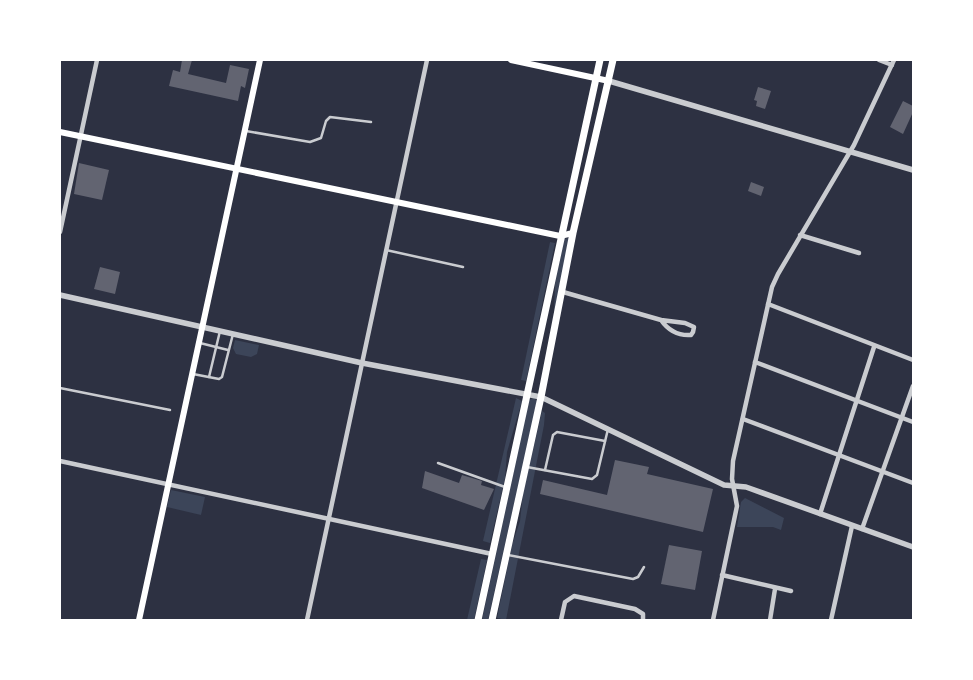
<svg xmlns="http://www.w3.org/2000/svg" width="973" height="680" viewBox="0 0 973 680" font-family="'Golos Text',sans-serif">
  <rect width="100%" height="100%" fill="#2d3142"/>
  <g fill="#3c4559">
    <path d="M568,238H569L554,314L555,284L564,239Z"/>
    <path d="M550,242L555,243L526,381L521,380Z"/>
    <path d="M235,340L259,345L257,354L251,357L236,354L233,348Z"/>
    <path d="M516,398L522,401L507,452L505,478L490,543L483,541Z"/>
    <path d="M534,398L537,401L488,620H482L529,400Z"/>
    <path d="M542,411L545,413L544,425L506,620L497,618L512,545L520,521L523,493Z"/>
    <path d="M171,490L205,497L201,515L167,507Z"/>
    <path d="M745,498L784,518L781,530L773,527H737L741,502Z"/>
    <path d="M481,559L487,560L474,620H467Z"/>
  </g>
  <g fill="#626471">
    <path d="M182,60H192L188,74L226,83L230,65L249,69L245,88L241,86L238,101L169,86L173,70L180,72Z"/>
    <path d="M758,87L771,91L765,109L756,106L757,101L754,100Z"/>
    <path d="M903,101L913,106V112L903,134L890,127Z"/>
    <path d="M79,163L109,170L102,200L74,194Z"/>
    <path d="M751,182L764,187L761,196L748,191Z"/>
    <path d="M100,267L120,272L115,294L94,289Z"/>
    <path d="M615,460L649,467L647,474L713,489L703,532L540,494L543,480L607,495Z"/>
    <path d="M425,471L459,483L462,475L482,481L481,485L494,489L484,510L422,488Z"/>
    <path d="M669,545L702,551L695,590L661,584Z"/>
  </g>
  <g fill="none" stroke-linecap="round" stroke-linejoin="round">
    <g stroke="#caccd0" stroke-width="2.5">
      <path d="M246,131L310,142L321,138L326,121L330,117L371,122"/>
      <path d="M386,250L463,267"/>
      <path d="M200,343L228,350"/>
      <path d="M193,374L219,379L222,377L233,334"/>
      <path d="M209,377L220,331"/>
      <path d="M60,388L170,410"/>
      <path d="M438,463L505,487"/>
      <path d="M527,467L592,479L597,475L608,429"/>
      <path d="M545,470L553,435L557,432L605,441"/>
      <path d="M508,555L633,579L638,577L644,567"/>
    </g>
    <g stroke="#caccd0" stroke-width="4.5">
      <path d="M879,60L892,65"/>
      <path d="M60,232L97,60"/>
      <path d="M800,235L859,253"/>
      <path d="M563,292L661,320C668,330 678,336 691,335L693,332L694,327L685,323L661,320"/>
      <path d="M768,304L913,360"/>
      <path d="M755,362L913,422"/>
      <path d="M743,419L913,483"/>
      <path d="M60,461L492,554"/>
      <path d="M820,514L874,347"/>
      <path d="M862,529L913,386"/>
      <path d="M722,575L791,591"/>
      <path d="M307,620L427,60"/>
      <path d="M561,620L565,602L574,596L635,609L643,614V620"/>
      <path d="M713,620L737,506L732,479L733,461L772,287L778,274L854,145L894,60"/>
      <path d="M770,620L775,589"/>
      <path d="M831,620L852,526"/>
    </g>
    <g stroke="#caccd0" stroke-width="5.5">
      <path d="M609,81L913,170"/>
      <path d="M60,295L362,363L541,397L724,485L746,487L913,547"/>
    </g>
    <g stroke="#fff" stroke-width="6">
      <path d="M511,60L609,81"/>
      <path d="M60,132L560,236L573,233"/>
      <path d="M139,620L260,60"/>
    </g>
    <g stroke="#fff" stroke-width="7">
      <path d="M478,620L600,60"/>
      <path d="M492,620L541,397L573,233L613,60"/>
    </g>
  </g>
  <rect width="973" height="680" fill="none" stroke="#ffffff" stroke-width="122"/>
</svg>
